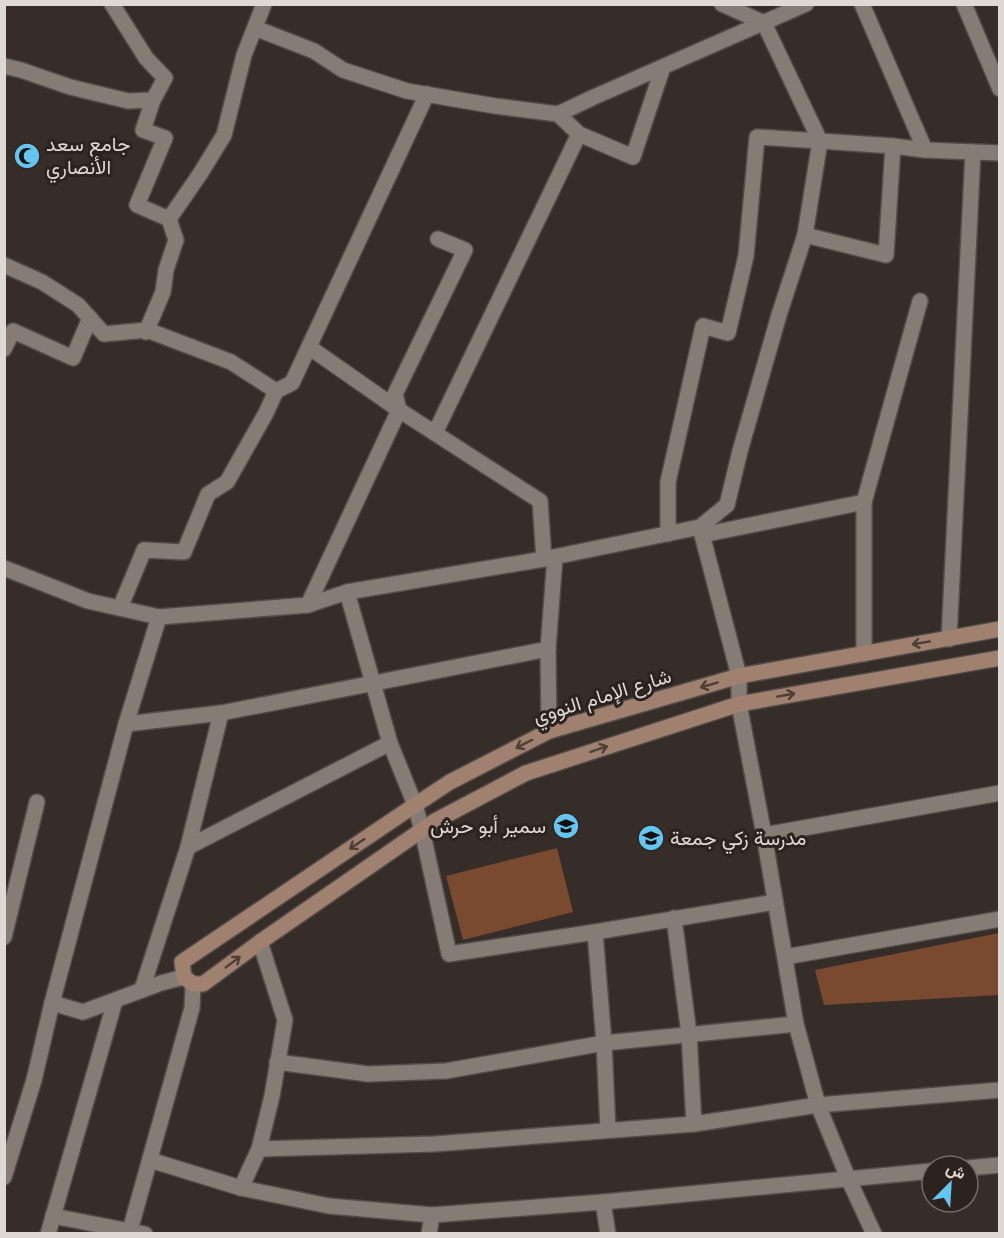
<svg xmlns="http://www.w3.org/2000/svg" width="1004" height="1238" viewBox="0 0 1004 1238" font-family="'Space Grotesk',Vazirmatn,sans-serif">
  <rect width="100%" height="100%" fill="#362d28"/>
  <g fill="#7a4a30">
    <path d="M557,848L573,912L463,940L446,876Z"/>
    <path d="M999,933V995L824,1005L815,970Z"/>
  </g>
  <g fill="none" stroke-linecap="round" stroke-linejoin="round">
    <g stroke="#534c48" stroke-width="18">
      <g id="street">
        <path d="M112,4L146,58L165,78L153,100L143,130L165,138L137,205L169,219L176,240L166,270L163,292L146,332"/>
        <path d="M722,4L764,23L820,141L893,146L925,150L1000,153"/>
        <path d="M862,4L925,150"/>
        <path d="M964,4L1000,89"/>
        <path d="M255,28L314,51L343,70L407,91L495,106L558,114L594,97L806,4"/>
        <path d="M4,66L21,70L70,87L128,101L153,100"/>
        <path d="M558,114L579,134L633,157L663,67"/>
        <path d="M169,219L200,174L224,135L244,55L264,4"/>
        <path d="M805,235L886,255L893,146"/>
        <path d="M4,265L42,282L78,305L104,334L147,330L231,362L276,391"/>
        <path d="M309,347L399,410L540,501L544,559"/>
        <path d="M4,349L13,331L73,358L90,318"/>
        <path d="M435,433L579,134"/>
        <path d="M700,527L739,676V704L764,835L796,1024L818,1105L848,1178L874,1234"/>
        <path d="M702,535L864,502"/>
        <path d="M4,568L88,601L159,617L308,605L347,592L544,559L700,527L727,505L740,451L779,315L805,235L820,141L757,137L746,256L728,333L703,326L668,482V534"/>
        <path d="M347,592L390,743L415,805L422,830L449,954L595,932L775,902"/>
        <path d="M308,605L399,410L395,394L465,250L438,239"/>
        <path d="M120,608L144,550L184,552L208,494L227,482L266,413L276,391L292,383L427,94"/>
        <path d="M949,639L973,152"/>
        <path d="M548,649L549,731"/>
        <path d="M864,654V502L920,301"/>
        <path d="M126,724L221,713L548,649L555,557"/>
        <path d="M764,835L1000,793"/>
        <path d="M188,847L390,743"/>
        <path d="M674,918L689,1034L694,1124"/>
        <path d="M595,932L604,1043L608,1130"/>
        <path d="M4,937L37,802"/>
        <path d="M785,957L1000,919"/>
        <path d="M142,989L188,847L221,713"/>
        <path d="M52,1003L83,1012L161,983L184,977"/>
        <path d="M277,1062L368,1074L446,1071L604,1043L796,1024"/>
        <path d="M259,1149L434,1144L694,1124L818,1105L1000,1090"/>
        <path d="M150,1160L241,1188L329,1206L432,1215L603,1202L932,1171"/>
        <path d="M968,1168L1000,1165"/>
        <path d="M4,1177L34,1080L52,1003L126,724L159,617"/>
        <path d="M241,1188L259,1149L272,1096L285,1020L260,942"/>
        <path d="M603,1202L608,1234"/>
        <path d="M53,1216L145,1234"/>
        <path d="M48,1234L115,1001"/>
        <path d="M129,1234L192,1008L193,984"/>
        <path d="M429,1234L432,1215"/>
      </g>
    </g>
    <g stroke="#534c48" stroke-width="18">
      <path id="secondary" d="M1000,629L739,676L549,731L450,782L415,805L182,962L184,977L193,984H203L260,942L435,821L526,773L739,704L1000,658"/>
    </g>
    <use href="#street" stroke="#867c76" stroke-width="15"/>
    <use href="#secondary" stroke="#a08170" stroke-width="15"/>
  </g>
  <defs><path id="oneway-shaft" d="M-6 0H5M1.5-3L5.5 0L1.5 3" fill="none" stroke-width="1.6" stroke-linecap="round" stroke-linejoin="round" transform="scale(1.5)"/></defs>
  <g stroke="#4f3f37">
    <use href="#oneway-shaft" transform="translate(921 643) rotate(170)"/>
    <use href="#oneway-shaft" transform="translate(709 685) rotate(164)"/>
    <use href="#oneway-shaft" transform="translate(786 695) rotate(-10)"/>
    <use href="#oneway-shaft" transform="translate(524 744) rotate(153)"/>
    <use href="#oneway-shaft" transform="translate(599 749) rotate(-18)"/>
    <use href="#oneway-shaft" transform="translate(357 844) rotate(146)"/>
    <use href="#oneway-shaft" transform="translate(233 962) rotate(-37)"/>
  </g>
  <defs>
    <g id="mosque-disc" transform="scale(1.35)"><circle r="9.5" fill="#65c5ee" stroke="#2c231f"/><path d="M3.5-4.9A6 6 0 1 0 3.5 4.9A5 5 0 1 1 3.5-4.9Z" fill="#111"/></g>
    <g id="school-disc" transform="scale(1.35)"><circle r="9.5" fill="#65c5ee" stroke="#2c231f"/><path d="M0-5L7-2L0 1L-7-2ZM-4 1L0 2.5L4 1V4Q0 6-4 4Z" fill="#111"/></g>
  </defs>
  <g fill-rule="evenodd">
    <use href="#mosque-disc" x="27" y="156"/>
    <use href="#school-disc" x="566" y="826"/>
    <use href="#school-disc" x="651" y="838"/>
  </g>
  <g text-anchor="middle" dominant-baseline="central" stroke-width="6" stroke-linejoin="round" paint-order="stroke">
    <g font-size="20" fill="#dfd9d6" stroke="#2c231f" text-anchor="start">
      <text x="46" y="144">جامع سعد<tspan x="46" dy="23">الأنصاري</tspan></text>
      <text x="546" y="826" text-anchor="end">سمير أبو حرش</text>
      <text x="670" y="838">مدرسة زكي جمعة</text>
    </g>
    <g font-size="20" fill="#dfd9d6" stroke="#2c231f">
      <text transform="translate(602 696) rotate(-17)">شارع الإمام النووي</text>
    </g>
  </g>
  <rect width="1004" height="1238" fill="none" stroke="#dfd9d6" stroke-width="12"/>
  <g transform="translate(950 1184) rotate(24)"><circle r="28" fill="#2c231f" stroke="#746c68" stroke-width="1.5"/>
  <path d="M0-4.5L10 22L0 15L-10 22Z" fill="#65c5ee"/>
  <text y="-9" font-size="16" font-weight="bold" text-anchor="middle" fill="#dfd9d6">ش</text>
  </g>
</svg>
